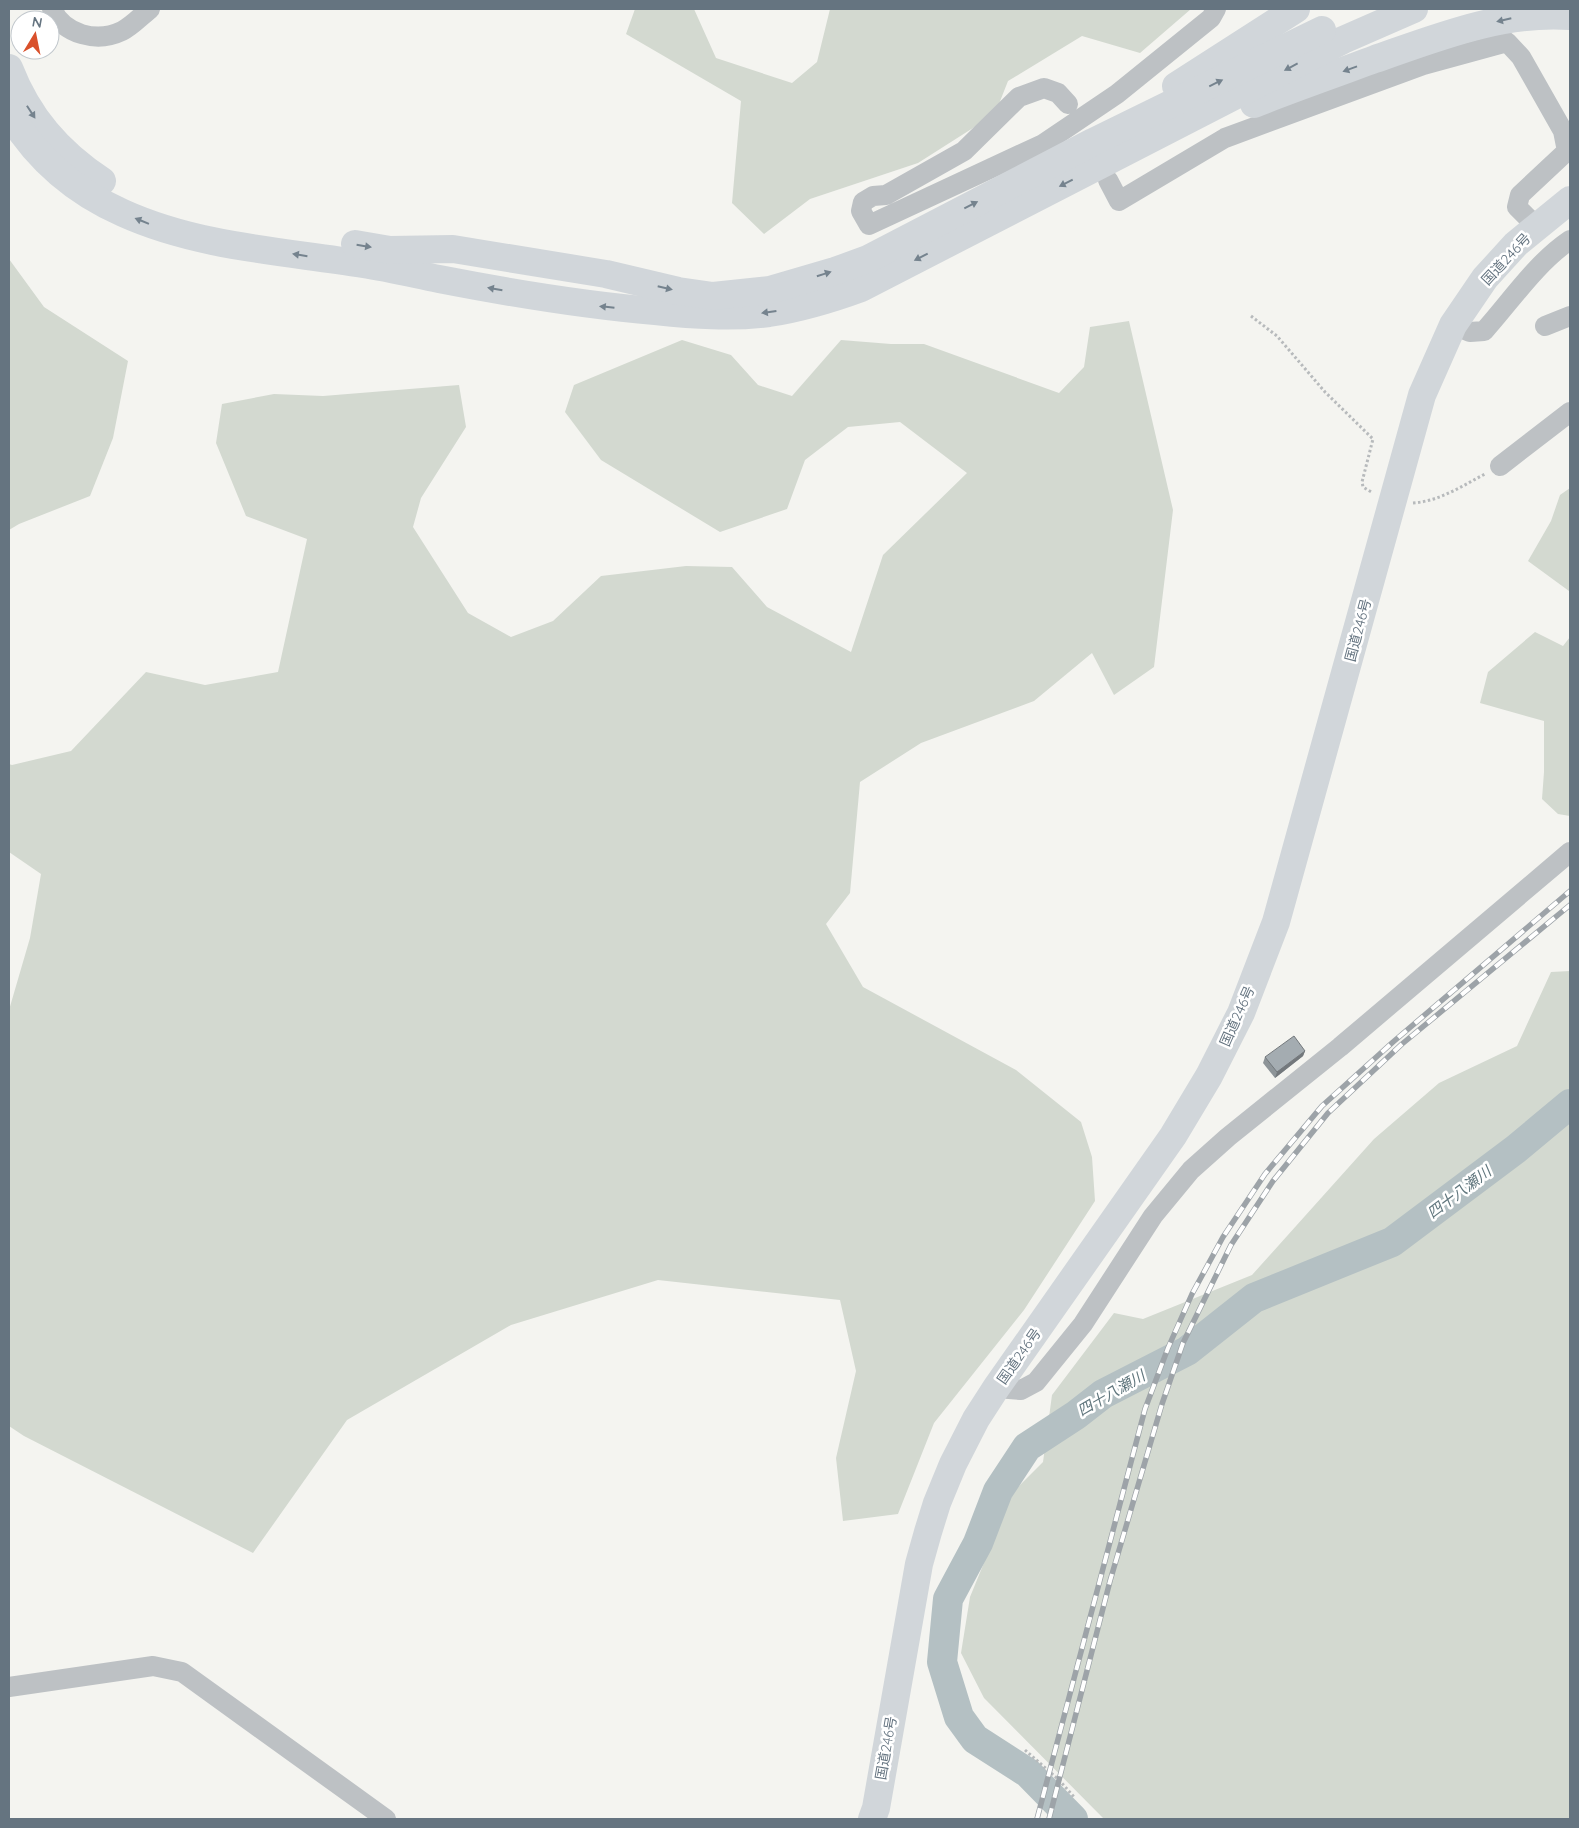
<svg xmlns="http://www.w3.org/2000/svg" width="1579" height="1828" viewBox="0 0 1579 1828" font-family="Quicksand,'Noto Sans JP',sans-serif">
  <rect width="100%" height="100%" fill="#f4f4f0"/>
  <g fill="#d3d9d0">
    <path d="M635,9H694L716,58L792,83L817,62L830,9H1191L1140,53L1082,36L1008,81L995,114L918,163L810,199L764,234L732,203L741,101L626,34Z"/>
    <path d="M9,259L44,307L128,361L113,438L90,496L19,524L9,530Z"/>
    <path d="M1129,321L1173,510L1154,667L1114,695L1092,653L1034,701L921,743L860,782L850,893L826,924L863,987L1016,1070L1081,1122L1092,1157L1095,1201L1024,1310L934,1423L898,1514L843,1521L836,1458L856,1371L840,1300L658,1280L511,1325L347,1420L253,1553L24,1436L9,1426V1010L30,938L41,874L9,852V764L12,765L71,751L146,672L205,685L278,672L307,539L246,516L216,443L222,404L274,394L323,396L459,385L466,427L421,498L413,527L468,613L511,637L553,621L601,576L686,566L732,567L767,607L851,652L883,555L967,473L900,422L848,427L805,460L787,509L720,532L601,460L565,412L574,385L682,340L731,355L758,385L792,396L841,340L891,344H924L1059,393L1084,367L1090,327Z"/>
    <path d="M1570,488V595L1569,591L1528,561L1551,521L1560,495Z"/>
    <path d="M1535,632L1563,646L1570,637V816L1558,814L1542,799L1544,772V721L1480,703L1488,672Z"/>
    <path d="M1570,971V1819H1104L984,1698L961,1653L970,1597L1013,1492L1043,1462L1052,1395L1114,1313L1143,1319L1252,1275L1374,1139L1439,1083L1517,1046L1551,972Z"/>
  </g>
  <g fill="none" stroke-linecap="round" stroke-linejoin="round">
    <path stroke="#b4c0c3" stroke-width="30" d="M1073,1819L1028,1773L975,1739L959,1717L942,1662L948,1599L978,1543L998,1491L1027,1447L1076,1415L1103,1394L1187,1351L1254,1298L1392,1242L1516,1149L1570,1104"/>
    <g stroke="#b7babc" stroke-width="3" stroke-dasharray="2.5 2.5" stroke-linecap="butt">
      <path d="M1251,316L1277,336L1325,392L1373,439L1362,482L1363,487L1373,493"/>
      <path d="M1413,503C1440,501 1462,486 1485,474"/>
      <path d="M1025,1750L1059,1780L1074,1797"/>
    </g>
    <g stroke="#bdc1c4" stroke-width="20">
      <path d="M52,9C64,35 97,43 122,31C132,26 141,16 150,9"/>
      <path d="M1068,104L1058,93L1044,88L1019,97L964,151L886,195L873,196L863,202L861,211L869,225L1043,144L1117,94L1211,18L1216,9"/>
      <path d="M1108,180L1119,201L1225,138L1423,65L1507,42L1521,57L1563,131L1567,151L1520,195L1517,207L1528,218"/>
      <path d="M1453,325L1470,332L1484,331C1511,301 1536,263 1570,240"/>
      <path d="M1545,326L1570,316"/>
      <path d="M1500,466L1570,412"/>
      <path d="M996,1388L1021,1390L1036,1382L1083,1324L1153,1216L1191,1170L1228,1137L1340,1047L1570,852"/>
      <path d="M9,1687L153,1666L182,1672L386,1819"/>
    </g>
    <g stroke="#d1d6da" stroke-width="28">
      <path d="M9,68C28,117 58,152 102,181"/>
      <path d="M1176,86L1296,9"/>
      <path d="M1254,104C1294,88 1335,74 1375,59C1438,37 1503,11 1570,16"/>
      <path d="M9,113C36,158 75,192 123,213C198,247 283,251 363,264C389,268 414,274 439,279C511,293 583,305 655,311C693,315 731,318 769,313C801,308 831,299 861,288L1343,40L1414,9"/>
      <path d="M355,244L390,250L453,249L606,274L678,291L713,296L770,290L835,271L868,259L1093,142L1322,30"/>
      <path d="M872,1819L876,1808L919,1564L928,1532L937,1503L953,1464L976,1419L996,1388L1173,1136L1209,1076L1241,1013L1276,922L1422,395L1453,325L1485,278L1516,244L1570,200"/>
    </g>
    <g stroke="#9da3a8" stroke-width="5.5">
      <g id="rail">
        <path d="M1037,1819L1145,1409L1168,1348L1192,1294L1223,1237L1265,1174L1322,1106L1393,1042L1570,891"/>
        <path d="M1049,1819L1110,1581L1162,1404L1183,1343L1231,1245L1273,1181L1328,1113L1402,1044L1570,905"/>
      </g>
    </g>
    <use href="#rail" stroke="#fff" stroke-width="4" stroke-dasharray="11" stroke-linecap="butt"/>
  </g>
  <path fill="#8d9498" d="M1305,1051L1303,1056L1275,1078L1263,1063L1265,1057Z"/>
  <path fill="#73787c" d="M1305,1051L1303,1056L1275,1078L1277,1072Z"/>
  <path fill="#a4acb1" stroke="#73787c" d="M1294,1036L1305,1051L1277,1072L1265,1057Z"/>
  <defs><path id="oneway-solid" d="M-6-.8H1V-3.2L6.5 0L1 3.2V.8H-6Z" transform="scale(1.25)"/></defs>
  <g fill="#75838e">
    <use href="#oneway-solid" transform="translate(1504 20) rotate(167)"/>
    <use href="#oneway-solid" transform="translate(1291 67) rotate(152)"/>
    <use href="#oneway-solid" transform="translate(1350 69) rotate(160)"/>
    <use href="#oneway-solid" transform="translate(1216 83) rotate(-26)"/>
    <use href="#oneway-solid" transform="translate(31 112) rotate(57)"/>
    <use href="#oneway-solid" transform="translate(1066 183) rotate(153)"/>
    <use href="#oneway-solid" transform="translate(971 205) rotate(-27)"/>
    <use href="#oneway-solid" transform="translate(142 221) rotate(-158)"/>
    <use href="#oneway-solid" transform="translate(364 246) rotate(9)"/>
    <use href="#oneway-solid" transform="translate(300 255) rotate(-171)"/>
    <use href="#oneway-solid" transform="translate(921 257) rotate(153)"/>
    <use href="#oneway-solid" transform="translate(824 274) rotate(-18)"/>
    <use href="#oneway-solid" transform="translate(665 288) rotate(13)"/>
    <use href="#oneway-solid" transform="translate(495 289) rotate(-170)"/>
    <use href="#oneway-solid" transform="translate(607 307) rotate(-174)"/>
    <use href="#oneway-solid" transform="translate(769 312) rotate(172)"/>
  </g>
  <g text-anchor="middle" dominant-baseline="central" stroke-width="5" stroke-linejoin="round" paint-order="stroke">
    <g font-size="14" fill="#657480" stroke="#fff">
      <text transform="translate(1506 259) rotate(-47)">国道246号</text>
      <text transform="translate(1358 630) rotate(-75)">国道246号</text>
      <text transform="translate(1237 1016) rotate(-66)">国道246号</text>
      <text transform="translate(1019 1356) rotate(-55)">国道246号</text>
      <text transform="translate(886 1748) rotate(-80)">国道246号</text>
    </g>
    <g font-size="15" font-style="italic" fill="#60767d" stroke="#fff">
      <text transform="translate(1459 1192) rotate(-37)">四十八瀬川</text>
      <text transform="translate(1111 1393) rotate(-30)">四十八瀬川</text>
    </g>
  </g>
  <rect width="1579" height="1828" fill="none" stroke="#657480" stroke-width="20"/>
  <g transform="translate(35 35) rotate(10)"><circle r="24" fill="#ffffff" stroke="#c1c7cc"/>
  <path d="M0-4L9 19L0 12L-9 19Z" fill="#d9502b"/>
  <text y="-8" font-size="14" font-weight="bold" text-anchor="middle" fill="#657480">N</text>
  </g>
</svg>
